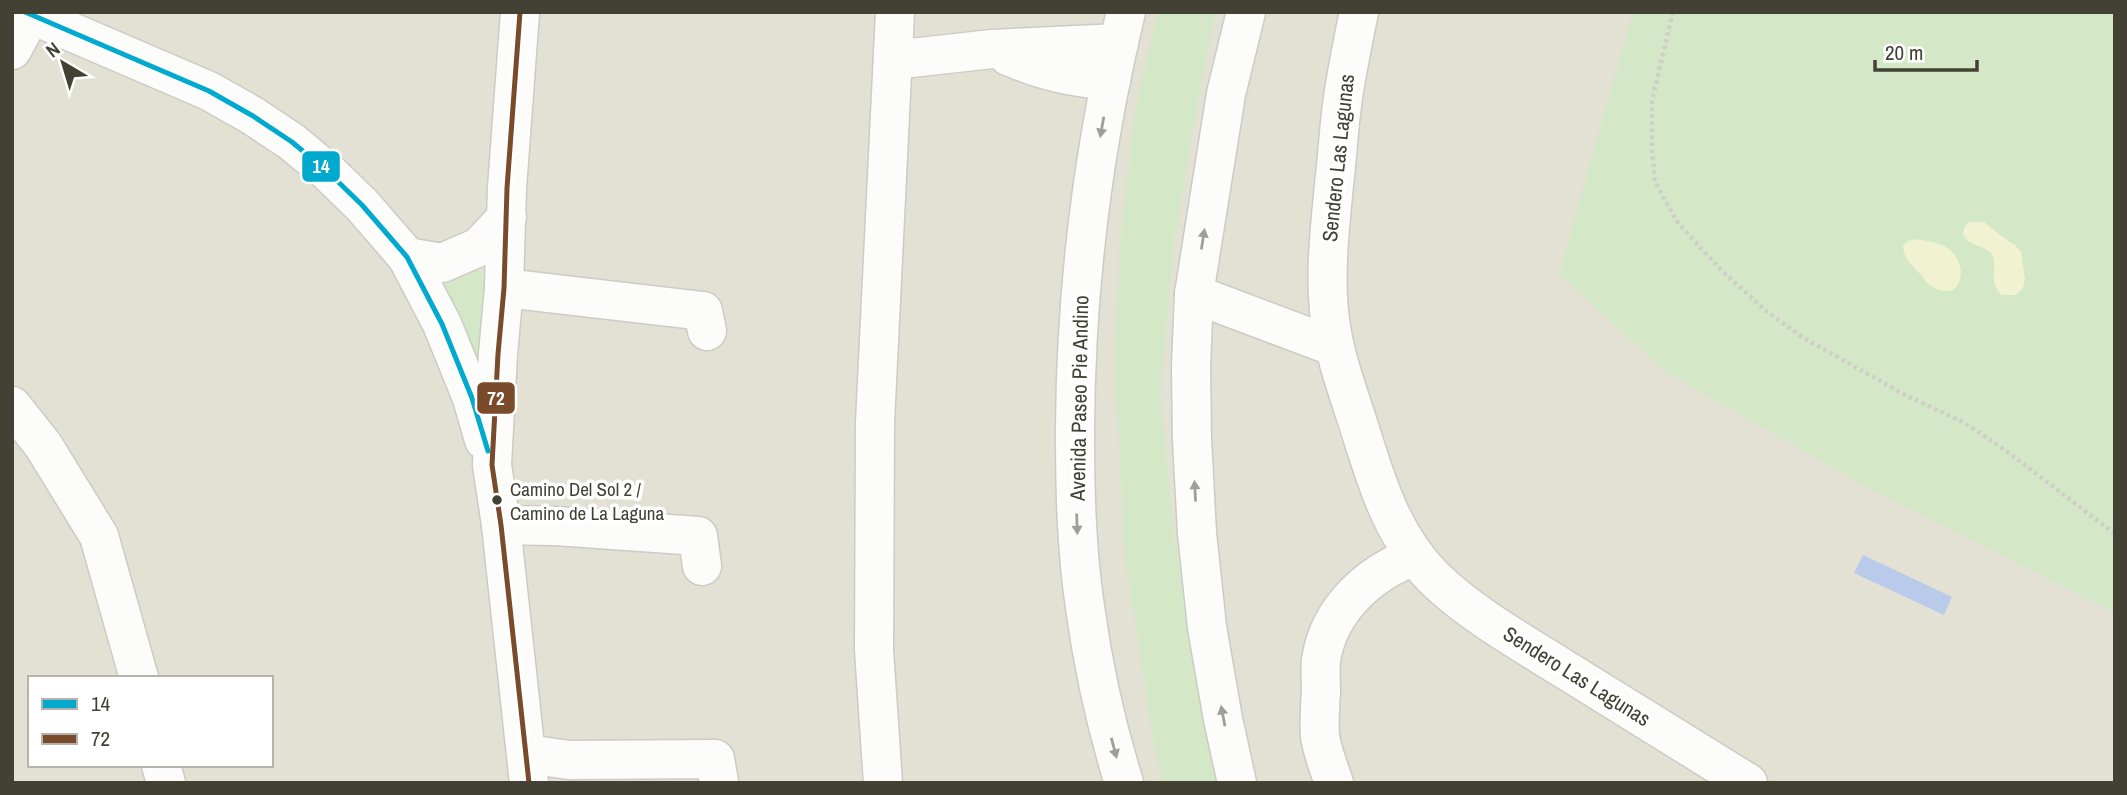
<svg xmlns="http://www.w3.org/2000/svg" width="2127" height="795" viewBox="0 0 2127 795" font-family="'Archivo Narrow',sans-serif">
  <rect width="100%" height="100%" fill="#eeeee7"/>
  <path fill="#e2e1d4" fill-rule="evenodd" d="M12,12H2115V783H12ZM30,678H271V765H30Z"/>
  <g fill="#d4e8c8">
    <path d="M1158,12H1216L1201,84L1174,243L1160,397L1175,540L1202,710L1218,783H1163L1153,738L1125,557L1115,371L1119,251L1136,106Z"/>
    <path d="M1633,12H2115V613L1863,485L1666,372L1559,274Z"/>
    <path d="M476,268L485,277V352L479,366L449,301L445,285L449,278Z"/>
  </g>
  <g fill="#f0f2d2">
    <path d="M1970,222H1984L2008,241L2015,245L2021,252L2025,279L2023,288L2016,295H2002C1986,281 2000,263 1991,253C1982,244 1969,247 1963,234L1965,226Z"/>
    <path d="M1917,239C1924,241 1932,241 1939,244C1974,256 1964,309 1930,285C1926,283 1923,276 1919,273C1911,265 1903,257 1903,245L1908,241Z"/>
  </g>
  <path fill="#b9caea" d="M1863,555L1952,597L1944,615L1854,573Z"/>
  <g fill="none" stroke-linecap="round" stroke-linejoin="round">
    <g stroke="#cccbc5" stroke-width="41">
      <g id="minor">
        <path d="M25,12L209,91L253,116L292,142L328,172L362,205L407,257L442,324L472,398L484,440"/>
        <path d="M520,12L507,188L504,288L498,354L492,465L501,525L529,783"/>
        <path d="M1359,12C1354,36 1349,61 1345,85C1339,118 1338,152 1334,185C1330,227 1325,269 1329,311C1333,356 1350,396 1363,439C1379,490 1395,539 1434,578C1471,614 1521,642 1564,669C1626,707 1687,745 1748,783"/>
        <path d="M12,50L31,15"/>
        <path d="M1008,56C1045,72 1071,77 1111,81"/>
        <path d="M893,60L992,49L1119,43"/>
        <path d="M407,257L442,263L479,247L507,217"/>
        <path d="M504,288L703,311L707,331"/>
        <path d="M1194,294L1335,347"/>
        <path d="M12,406L43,445L99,536L139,678"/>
        <path d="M501,525L556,526L698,536L702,566"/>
        <path d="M527,754L569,760L715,759L719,782"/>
        <path d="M161,765L166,783"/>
        <path d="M883,783L874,650L875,423L895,12"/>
        <path d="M1124,783C1106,725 1093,666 1085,607C1076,547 1075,487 1075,427C1076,287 1093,148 1126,12"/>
        <path d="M1237,783L1223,719L1207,627L1197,533L1192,439L1191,367L1194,294L1226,94L1246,12"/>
        <path d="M1334,783C1329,768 1322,751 1320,736C1319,722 1320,706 1321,692C1321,682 1320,670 1321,660C1329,609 1369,573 1415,556"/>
      </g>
    </g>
    <path stroke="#cfcec9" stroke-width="4.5" stroke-dasharray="3.5 3.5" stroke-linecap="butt" d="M1673,12L1652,100V147L1655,182L1678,223L1720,269L1766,311L1802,337L1907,396L1963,422L2005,450L2115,534"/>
    <use href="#minor" stroke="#fcfcfb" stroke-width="38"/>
    <g stroke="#fff" stroke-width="10">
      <path id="bus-1" d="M25,12L209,91L253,116L292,142L328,172L362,205L407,257L442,324L472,398L488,451"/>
    </g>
    <g stroke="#fff" stroke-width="10">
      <path id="bus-2" d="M520,12L507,188L504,288L498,354L492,465L501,525L529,783"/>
    </g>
    <use href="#bus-1" stroke="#00a9ce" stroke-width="5"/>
    <use href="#bus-2" stroke="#7a4b2a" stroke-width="5"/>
  </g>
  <defs><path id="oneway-solid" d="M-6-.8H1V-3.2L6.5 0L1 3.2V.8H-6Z" transform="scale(1.75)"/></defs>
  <g fill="#a09e98">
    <use href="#oneway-solid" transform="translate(1102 127) rotate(100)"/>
    <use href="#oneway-solid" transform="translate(1203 239) rotate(-81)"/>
    <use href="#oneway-solid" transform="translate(1195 491) rotate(-93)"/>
    <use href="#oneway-solid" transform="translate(1077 524) rotate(88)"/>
    <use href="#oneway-solid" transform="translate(1223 716) rotate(-101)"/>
    <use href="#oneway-solid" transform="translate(1114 748) rotate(75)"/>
  </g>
  <circle fill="#434134" stroke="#fff" stroke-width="2.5" cx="497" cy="500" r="6"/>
  <g text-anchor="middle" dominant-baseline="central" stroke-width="7" stroke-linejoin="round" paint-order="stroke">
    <g font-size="19" fill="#434134" stroke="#fff" text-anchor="start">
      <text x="510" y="489">Camino Del Sol 2 /<tspan x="510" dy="24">Camino de La Laguna</tspan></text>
    </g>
    <g font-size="21" fill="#434134" stroke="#fff">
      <text transform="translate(1338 158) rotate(-84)">Sendero Las Lagunas</text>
      <text transform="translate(1079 398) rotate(-89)">Avenida Paseo Pie Andino</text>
      <text transform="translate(1577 676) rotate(32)">Sendero Las Lagunas</text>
    </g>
  </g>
  <g stroke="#fff" stroke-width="2.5">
    <rect x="301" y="150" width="40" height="33" rx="7" fill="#00a9ce"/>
    <rect x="476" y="381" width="40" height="34" rx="7" fill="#7a4b2a"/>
  </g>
  <g font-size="19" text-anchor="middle" font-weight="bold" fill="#fff">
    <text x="321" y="173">14</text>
    <text x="496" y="405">72</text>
  </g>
  <rect width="2127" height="795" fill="none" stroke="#434134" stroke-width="28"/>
  <rect x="28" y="676" width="245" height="91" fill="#ffffff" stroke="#b4b3ae" stroke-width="2"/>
  <rect x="42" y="699" width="35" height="10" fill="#00a9ce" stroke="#b4b3ae" stroke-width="2"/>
  <text x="91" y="711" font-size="21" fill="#434134">14</text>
  <rect x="42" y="734" width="35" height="10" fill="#7a4b2a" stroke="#b4b3ae" stroke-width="2"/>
  <text x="91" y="746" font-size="21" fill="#434134">72</text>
  <g transform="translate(63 63) rotate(322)" stroke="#ffffff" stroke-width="5" paint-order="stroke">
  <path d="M0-5L12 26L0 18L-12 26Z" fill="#434134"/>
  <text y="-10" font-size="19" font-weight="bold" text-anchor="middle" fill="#434134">N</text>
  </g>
  <path d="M1875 60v10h102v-10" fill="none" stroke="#434134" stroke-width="3.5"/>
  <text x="1885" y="60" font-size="21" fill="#434134" stroke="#ffffff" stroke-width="5" paint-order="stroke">20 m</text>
</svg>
